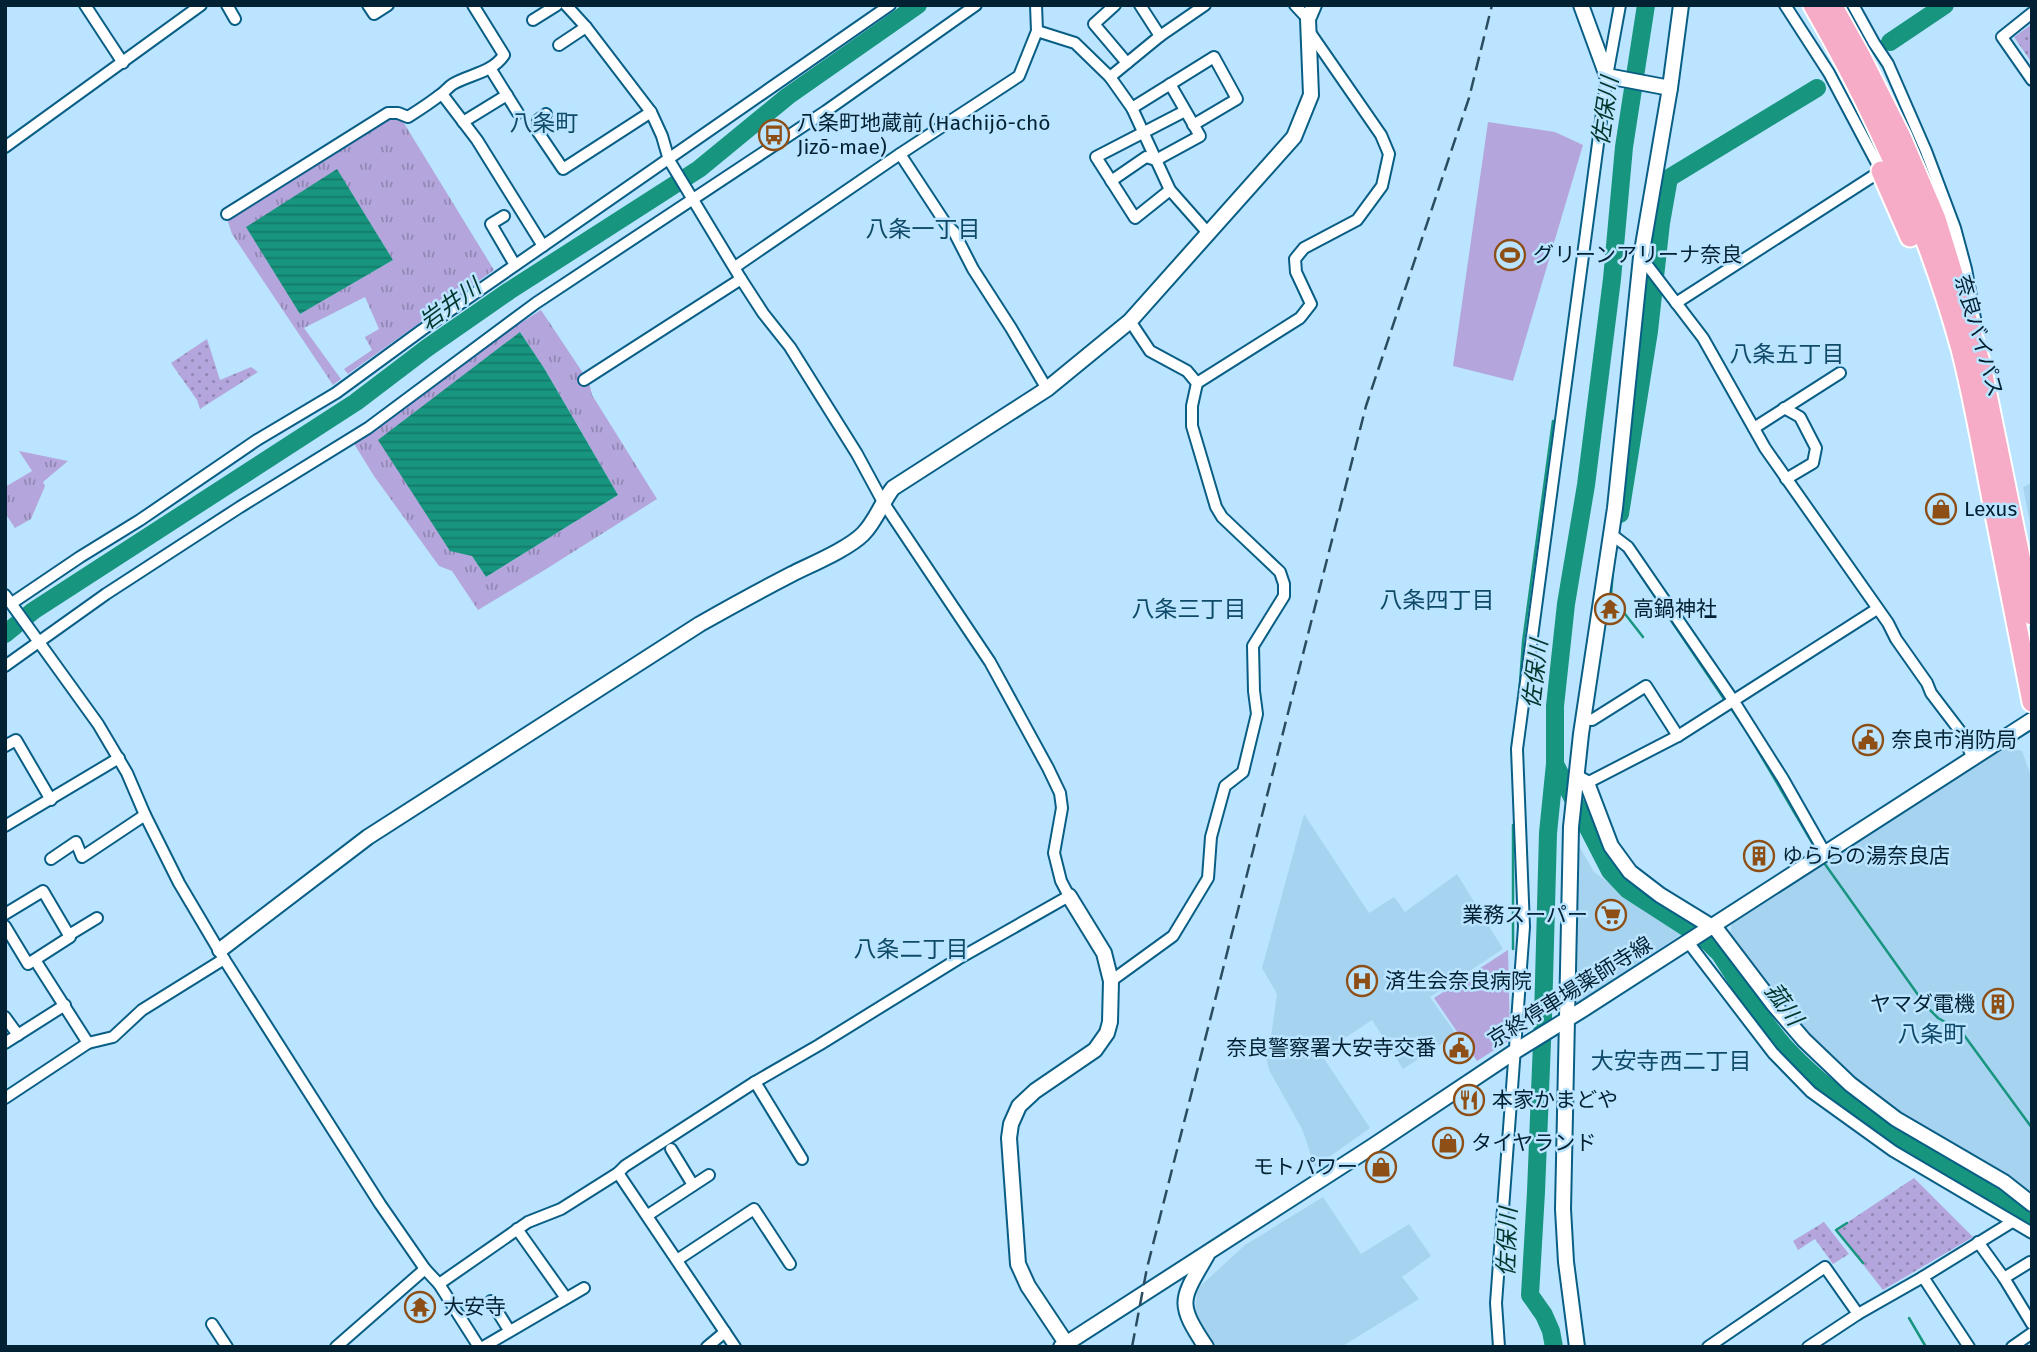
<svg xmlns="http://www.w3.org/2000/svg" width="2037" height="1352" viewBox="0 0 2037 1352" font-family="'Fira Sans','Noto Sans JP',sans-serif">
  <defs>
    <pattern id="grass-tufts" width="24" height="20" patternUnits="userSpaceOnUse" patternTransform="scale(1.75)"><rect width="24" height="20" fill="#b4a6dc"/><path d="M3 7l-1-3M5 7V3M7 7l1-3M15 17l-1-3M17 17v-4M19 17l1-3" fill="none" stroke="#9087b3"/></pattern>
    <pattern id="park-dots" width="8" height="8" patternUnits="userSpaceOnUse" patternTransform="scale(1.75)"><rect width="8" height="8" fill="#b4a6dc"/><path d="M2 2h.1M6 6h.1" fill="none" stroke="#9087b3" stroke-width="1.8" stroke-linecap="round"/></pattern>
    <pattern id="water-rules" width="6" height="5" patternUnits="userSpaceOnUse" patternTransform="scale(1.75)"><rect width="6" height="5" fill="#18957f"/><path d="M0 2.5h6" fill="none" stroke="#137969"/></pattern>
  </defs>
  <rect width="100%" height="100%" fill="#bae4ff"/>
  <g fill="#a6d4f0">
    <path d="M2032,483V533L2023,487Z"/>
    <path d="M2008,748L2022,751L2032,779V1196L1910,1120L1839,1067L1801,1028L1730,933L1732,923L2000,749Z"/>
    <path d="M1304,814L1369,913L1394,897L1405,912L1457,874L1503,949L1430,997L1456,1034L1403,1069L1372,1020L1321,1054L1370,1128L1315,1167L1302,1129L1269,1070L1265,1052L1271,1037L1277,994L1262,968Z"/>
    <path d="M1575,839L1594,872L1640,906L1683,933L1575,1005L1572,990Z"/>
    <path d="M1323,1197L1361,1254L1409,1224L1431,1256L1402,1277L1419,1299L1341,1347H1215L1195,1317L1197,1289L1245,1245Z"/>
  </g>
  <g fill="url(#grass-tufts)" fill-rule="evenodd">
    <path d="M390,117L402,120L494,270L348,374L344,369L372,350L365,337L379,329L365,297L304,328L341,379L333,385L232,234L227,219ZM336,169L393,260L299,314Z"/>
    <path d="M541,310L589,382L592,395L657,499L543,571L478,610L452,571L439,566L374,476L353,442L367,436L492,341ZM520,332L544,368L618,495L486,577L472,556Z"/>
    <path d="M19,451L68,461L43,482L45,486L31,519L15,528L5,513V487L32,471Z"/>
  </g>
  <g fill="url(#park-dots)">
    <path d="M2032,24V63L2014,37Z"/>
    <path d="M207,339L220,380L251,367L258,372L200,409L197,400L171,363Z"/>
    <path d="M1914,1178L1973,1237L1883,1290L1836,1230Z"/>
    <path d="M1824,1222L1849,1254L1833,1264L1815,1239L1798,1250L1793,1241Z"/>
  </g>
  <g fill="#b4a6dc">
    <path d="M1488,122L1555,132L1583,145L1513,381L1453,366Z"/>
    <path d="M1508,950L1510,1040L1477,1061L1434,998Z"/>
  </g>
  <g fill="url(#water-rules)">
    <path d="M337,169L393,260L300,314L246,227Z"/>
    <path d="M520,332L544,368L618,495L486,577L472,556L450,551L378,440Z"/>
  </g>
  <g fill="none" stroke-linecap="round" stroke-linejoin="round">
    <g stroke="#18957f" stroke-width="2.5">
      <path d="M1627,555L1726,702"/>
      <path d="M1613,569L1611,596L1643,637"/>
      <path d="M1519,697L1523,642L1553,421"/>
      <path d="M1730,707L1747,732L1817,851"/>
      <path d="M1513,825V949"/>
      <path d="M1822,860L1926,1006L1938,1018L1961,1031L2032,1128"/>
      <path d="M1847,1223L1836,1230L1863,1263"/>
      <path d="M1909,1318L1926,1347"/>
    </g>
    <g stroke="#18957f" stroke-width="18">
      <path d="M1890,42L1945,5"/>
      <path d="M1620,514L1649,331L1661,223L1669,178L1817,88"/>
      <path d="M5,634L33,611L356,402L427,348L509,291L699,169L788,96L918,5"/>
      <path d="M1555,764L1610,871L1628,890L1707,941L1720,954C1740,984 1760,1019 1784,1046C1848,1116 1933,1156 2011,1206L2032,1216"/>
      <path d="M1554,1347L1551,1331L1544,1315L1530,1295L1536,1192L1543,1017L1548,833L1555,764V706L1566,604L1586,485L1612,279L1624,147L1646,5"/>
    </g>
    <g stroke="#095e85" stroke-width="14">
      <g id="street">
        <path d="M85,5L123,63"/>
        <path d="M227,5L235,19"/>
        <path d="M368,5L374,14L388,5"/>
        <path d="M1115,5L1094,24L1127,63"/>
        <path d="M1140,5L1160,36"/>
        <path d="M1295,5L1308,19"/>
        <path d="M1853,5L1874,43L1888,64L1926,151L1955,228L1966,269L1976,324"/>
        <path d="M2032,13L2002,37L2032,80"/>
        <path d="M533,20L557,5"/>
        <path d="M1037,31L1075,43L1110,77L1132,108L1170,190L1208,233"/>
        <path d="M559,45L586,27"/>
        <path d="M490,68L518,113"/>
        <path d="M1110,77L1160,36L1205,5"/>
        <path d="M442,94L477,140L543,246"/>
        <path d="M1132,108L1214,57L1237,99L1193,125"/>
        <path d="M546,114L538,120V132L563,169L651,112"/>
        <path d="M463,122L507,95"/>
        <path d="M5,147L201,5"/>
        <path d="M900,154L946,224L954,232L973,269L1011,328L1047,389"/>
        <path d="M1111,181L1146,157L1156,160L1200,136L1170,84"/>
        <path d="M1170,190L1135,218L1096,157L1185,111"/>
        <path d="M227,214L388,113H398L408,117C419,110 430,103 440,95C445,92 448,87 453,84C470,74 492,73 504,55L473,5"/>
        <path d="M504,216L491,224L515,265"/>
        <path d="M1641,257L1703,338L1765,448L1888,623L1896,639L1927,683L1931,693L1960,731L1973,758"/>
        <path d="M735,267L900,154L1019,76L1037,31L1036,5"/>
        <path d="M1676,303L1881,171L1829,73L1785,5"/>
        <path d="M584,380L741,279"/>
        <path d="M1197,383L1300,318L1311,304L1296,272L1295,259L1304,248L1357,220L1382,186L1389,154L1381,135L1309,31"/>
        <path d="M1784,408L1800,417L1816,448L1813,463L1786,479"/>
        <path d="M1754,428L1840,373"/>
        <path d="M1611,534L1628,547L1733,700L1783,779L1825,853"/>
        <path d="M5,595L98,724L127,773L145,815L179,883L224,959L380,1204L425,1269"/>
        <path d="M12,603L80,557L140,520L257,440L336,393L422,330L890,5"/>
        <path d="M5,666L106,594L240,507L368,428L536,303L826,111L976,5"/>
        <path d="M1584,719L1592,720L1646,686L1678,736"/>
        <path d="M5,746L16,740L51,800"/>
        <path d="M1587,783L1678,736L1877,609"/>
        <path d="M5,826L119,758"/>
        <path d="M51,859L76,842L82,857L145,815"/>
        <path d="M5,914L43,891L70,937L28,964L5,926"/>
        <path d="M69,935L97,918"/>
        <path d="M1688,942L1773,1053L1811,1092L1893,1151L2032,1233"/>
        <path d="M35,960L88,1043"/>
        <path d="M1111,981L1173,936L1208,878L1211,837L1225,786L1243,772L1257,714L1254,691L1253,646L1284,596V584L1280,572L1222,517L1216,507L1192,426V406L1197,383L1187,371L1150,351L1130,321"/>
        <path d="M5,1017L18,1035"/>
        <path d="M5,1043L65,1005"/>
        <path d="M755,1082L802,1159"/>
        <path d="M5,1098L88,1043L113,1037L142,1010L224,959"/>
        <path d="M671,1149L693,1185"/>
        <path d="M618,1173L735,1347"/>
        <path d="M648,1215L709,1175"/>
        <path d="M517,1229L566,1298"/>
        <path d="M1978,1242L2004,1278L2032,1324"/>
        <path d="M677,1260L754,1209L790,1264"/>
        <path d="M1923,1277L1969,1347"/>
        <path d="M2004,1278L2030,1262H2032"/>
        <path d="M439,1284L479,1347"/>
        <path d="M491,1301L509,1330"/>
        <path d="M212,1324L227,1347"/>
        <path d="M336,1347L425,1269L439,1284L528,1222L561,1209L618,1173L625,1166L755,1082L819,1045L958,959L1069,896L1061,881L1054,853L1062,808L1060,793L1048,768L990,662L883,502L857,454L790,347L763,313L741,279L669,160L662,136L651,112L586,27L566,5"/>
        <path d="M483,1347L584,1288"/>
        <path d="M707,1347L725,1332"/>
        <path d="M1499,1347L1496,1303L1524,927L1517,749L1607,76L1620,5"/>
        <path d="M1708,1347L1825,1267L1858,1314"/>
        <path d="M1808,1347L1858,1314L1923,1277L2012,1222"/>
        <path d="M2012,1347L2032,1333"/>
      </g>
    </g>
    <g stroke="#095e85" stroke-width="18">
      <g id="secondary">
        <path d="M1581,5L1607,76L1670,88"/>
        <path d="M1578,778L1587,783L1611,846L1630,872L1660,895L1717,930L1774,1005L1804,1040L1850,1084L1896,1119L2004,1182L2032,1204"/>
        <path d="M220,950L368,837L700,624C730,607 761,590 792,574C812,564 848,549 863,534C876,521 882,502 893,488L1047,389L1130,321L1294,137L1311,95L1308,19L1314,5"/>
        <path d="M1066,1343L1028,1286L1018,1264L1009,1138L1011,1124L1019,1106L1035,1091L1095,1050L1107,1033L1110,1022L1111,981L1104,953L1069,896"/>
        <path d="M1061,1347L1373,1146L1514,1052L1582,1010L2032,720"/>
        <path d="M1206,1347C1176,1302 1181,1300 1207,1255"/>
        <path d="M1577,1347L1566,1262L1563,1209L1571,827L1581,734L1615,508L1641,257L1670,88L1681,5"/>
      </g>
    </g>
    <g stroke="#fff" stroke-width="23">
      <g id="highway">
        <path d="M1813,5C1876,114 1928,228 1961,349C1973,396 1981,442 1990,489C2004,560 2018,631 2032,702"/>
        <path d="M1832,5L1861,57L1901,137L1936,219L1981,365L2032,615"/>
        <path d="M1881,171L1910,237"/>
      </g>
    </g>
    <use href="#street" stroke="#fff" stroke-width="10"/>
    <use href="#secondary" stroke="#fff" stroke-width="14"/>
    <use href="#highway" stroke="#f6abc6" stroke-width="19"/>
    <path stroke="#2c4d60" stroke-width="2.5" stroke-dasharray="14 7" stroke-linecap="butt" d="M1132,1347L1147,1268L1366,406L1469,98L1492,5"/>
  </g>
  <defs>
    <g id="bus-ring" transform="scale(1.575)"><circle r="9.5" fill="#bae4ff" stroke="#8e4f17" stroke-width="1.5"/><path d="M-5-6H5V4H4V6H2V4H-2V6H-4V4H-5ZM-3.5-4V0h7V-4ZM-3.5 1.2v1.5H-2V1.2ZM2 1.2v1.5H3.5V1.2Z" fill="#8e4f17"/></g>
    <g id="stadium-ring" transform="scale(1.575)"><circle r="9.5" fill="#bae4ff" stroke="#8e4f17" stroke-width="1.5"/><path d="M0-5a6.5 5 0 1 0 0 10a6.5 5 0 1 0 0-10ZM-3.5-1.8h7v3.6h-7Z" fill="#8e4f17"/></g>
    <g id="shop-ring" transform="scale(1.575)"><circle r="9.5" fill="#bae4ff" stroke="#8e4f17" stroke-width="1.5"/><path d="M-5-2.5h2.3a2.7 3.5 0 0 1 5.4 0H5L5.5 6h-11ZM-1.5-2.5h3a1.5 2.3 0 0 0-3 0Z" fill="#8e4f17"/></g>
    <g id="temple-ring" transform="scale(1.575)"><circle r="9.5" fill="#bae4ff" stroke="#8e4f17" stroke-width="1.5"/><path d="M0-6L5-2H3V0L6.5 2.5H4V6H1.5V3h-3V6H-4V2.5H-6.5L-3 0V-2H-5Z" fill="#8e4f17"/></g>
    <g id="civic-ring" transform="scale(1.575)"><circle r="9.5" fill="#bae4ff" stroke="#8e4f17" stroke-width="1.5"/><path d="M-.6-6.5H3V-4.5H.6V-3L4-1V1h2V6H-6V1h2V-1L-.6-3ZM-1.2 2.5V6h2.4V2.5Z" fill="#8e4f17"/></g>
    <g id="building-ring" transform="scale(1.575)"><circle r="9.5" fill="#bae4ff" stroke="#8e4f17" stroke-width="1.5"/><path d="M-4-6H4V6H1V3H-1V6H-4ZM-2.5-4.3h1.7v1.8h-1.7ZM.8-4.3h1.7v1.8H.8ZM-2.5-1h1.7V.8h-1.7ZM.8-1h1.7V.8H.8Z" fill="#8e4f17"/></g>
    <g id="supermarket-ring" transform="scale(1.575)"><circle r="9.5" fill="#bae4ff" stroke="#8e4f17" stroke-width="1.5"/><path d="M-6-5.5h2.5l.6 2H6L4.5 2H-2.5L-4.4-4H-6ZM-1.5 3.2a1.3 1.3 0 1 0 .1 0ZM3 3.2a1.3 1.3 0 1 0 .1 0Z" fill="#8e4f17"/></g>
    <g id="hospital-ring" transform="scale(1.575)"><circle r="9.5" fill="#bae4ff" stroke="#8e4f17" stroke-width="1.5"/><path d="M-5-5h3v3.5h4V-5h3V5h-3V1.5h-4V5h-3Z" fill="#8e4f17"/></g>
    <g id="restaurant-ring" transform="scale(1.575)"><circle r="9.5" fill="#bae4ff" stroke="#8e4f17" stroke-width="1.5"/><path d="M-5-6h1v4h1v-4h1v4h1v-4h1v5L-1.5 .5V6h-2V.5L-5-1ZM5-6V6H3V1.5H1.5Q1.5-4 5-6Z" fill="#8e4f17"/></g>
  </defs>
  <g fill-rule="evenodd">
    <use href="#bus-ring" x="774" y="135"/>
    <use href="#stadium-ring" x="1510" y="255"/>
    <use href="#shop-ring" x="1941" y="509"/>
    <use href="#temple-ring" x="1610" y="609"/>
    <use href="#civic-ring" x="1868" y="740"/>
    <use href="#building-ring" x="1759" y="856"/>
    <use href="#supermarket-ring" x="1611" y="915"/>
    <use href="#hospital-ring" x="1362" y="981"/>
    <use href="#building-ring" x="1998" y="1004"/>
    <use href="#civic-ring" x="1459" y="1048"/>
    <use href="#restaurant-ring" x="1469" y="1100"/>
    <use href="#shop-ring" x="1448" y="1143"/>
    <use href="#shop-ring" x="1381" y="1167"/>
    <use href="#temple-ring" x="420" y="1307"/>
  </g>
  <g text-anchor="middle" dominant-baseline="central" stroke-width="5" stroke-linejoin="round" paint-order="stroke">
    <g font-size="21" fill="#022132" stroke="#bae4ff" text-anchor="start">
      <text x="797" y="123">八条町地蔵前 (Hachijō-chō<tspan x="797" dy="24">Jizō-mae)</tspan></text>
      <text x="1533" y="255">グリーンアリーナ奈良</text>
      <text x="1964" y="509">Lexus</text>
      <text x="1633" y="609">高鍋神社</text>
      <text x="1891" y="740">奈良市消防局</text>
      <text x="1782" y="856">ゆららの湯奈良店</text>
      <text x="1588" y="915" text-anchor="end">業務スーパー</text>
      <text x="1385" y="981">済生会奈良病院</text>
      <text x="1975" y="1004" text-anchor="end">ヤマダ電機</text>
      <text x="1436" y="1048" text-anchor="end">奈良警察署大安寺交番</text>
      <text x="1492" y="1100">本家かまどや</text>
      <text x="1471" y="1143">タイヤランド</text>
      <text x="1358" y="1167" text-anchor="end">モトパワー</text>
      <text x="443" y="1307">大安寺</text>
    </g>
    <g font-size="21" fill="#022132" stroke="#bae4ff">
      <text transform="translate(1979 336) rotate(74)">奈良バイパス</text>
      <text transform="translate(1570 992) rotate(-32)">京終停車場薬師寺線</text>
    </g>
    <g font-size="23" font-style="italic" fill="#00362c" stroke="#bae4ff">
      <text transform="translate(1605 111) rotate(-82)">佐保川</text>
      <text transform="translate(450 304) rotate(-36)">岩井川</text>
      <text transform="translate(1535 674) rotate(-83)">佐保川</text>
      <text transform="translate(1784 1004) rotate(54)">菰川</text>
      <text transform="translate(1507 1242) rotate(-88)">佐保川</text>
    </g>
    <g font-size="23" fill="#0f4a68" stroke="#bae4ff">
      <text x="544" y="123">八条町</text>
      <text x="923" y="229">八条一丁目</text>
      <text x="1787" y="354">八条五丁目</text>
      <text x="1437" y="600">八条四丁目</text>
      <text x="1189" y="609">八条三丁目</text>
      <text x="911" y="949">八条二丁目</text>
      <text x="1932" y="1034">八条町</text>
      <text x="1671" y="1061">大安寺西二丁目</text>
    </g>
  </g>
  <rect width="2037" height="1352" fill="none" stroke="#022132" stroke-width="14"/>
</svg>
